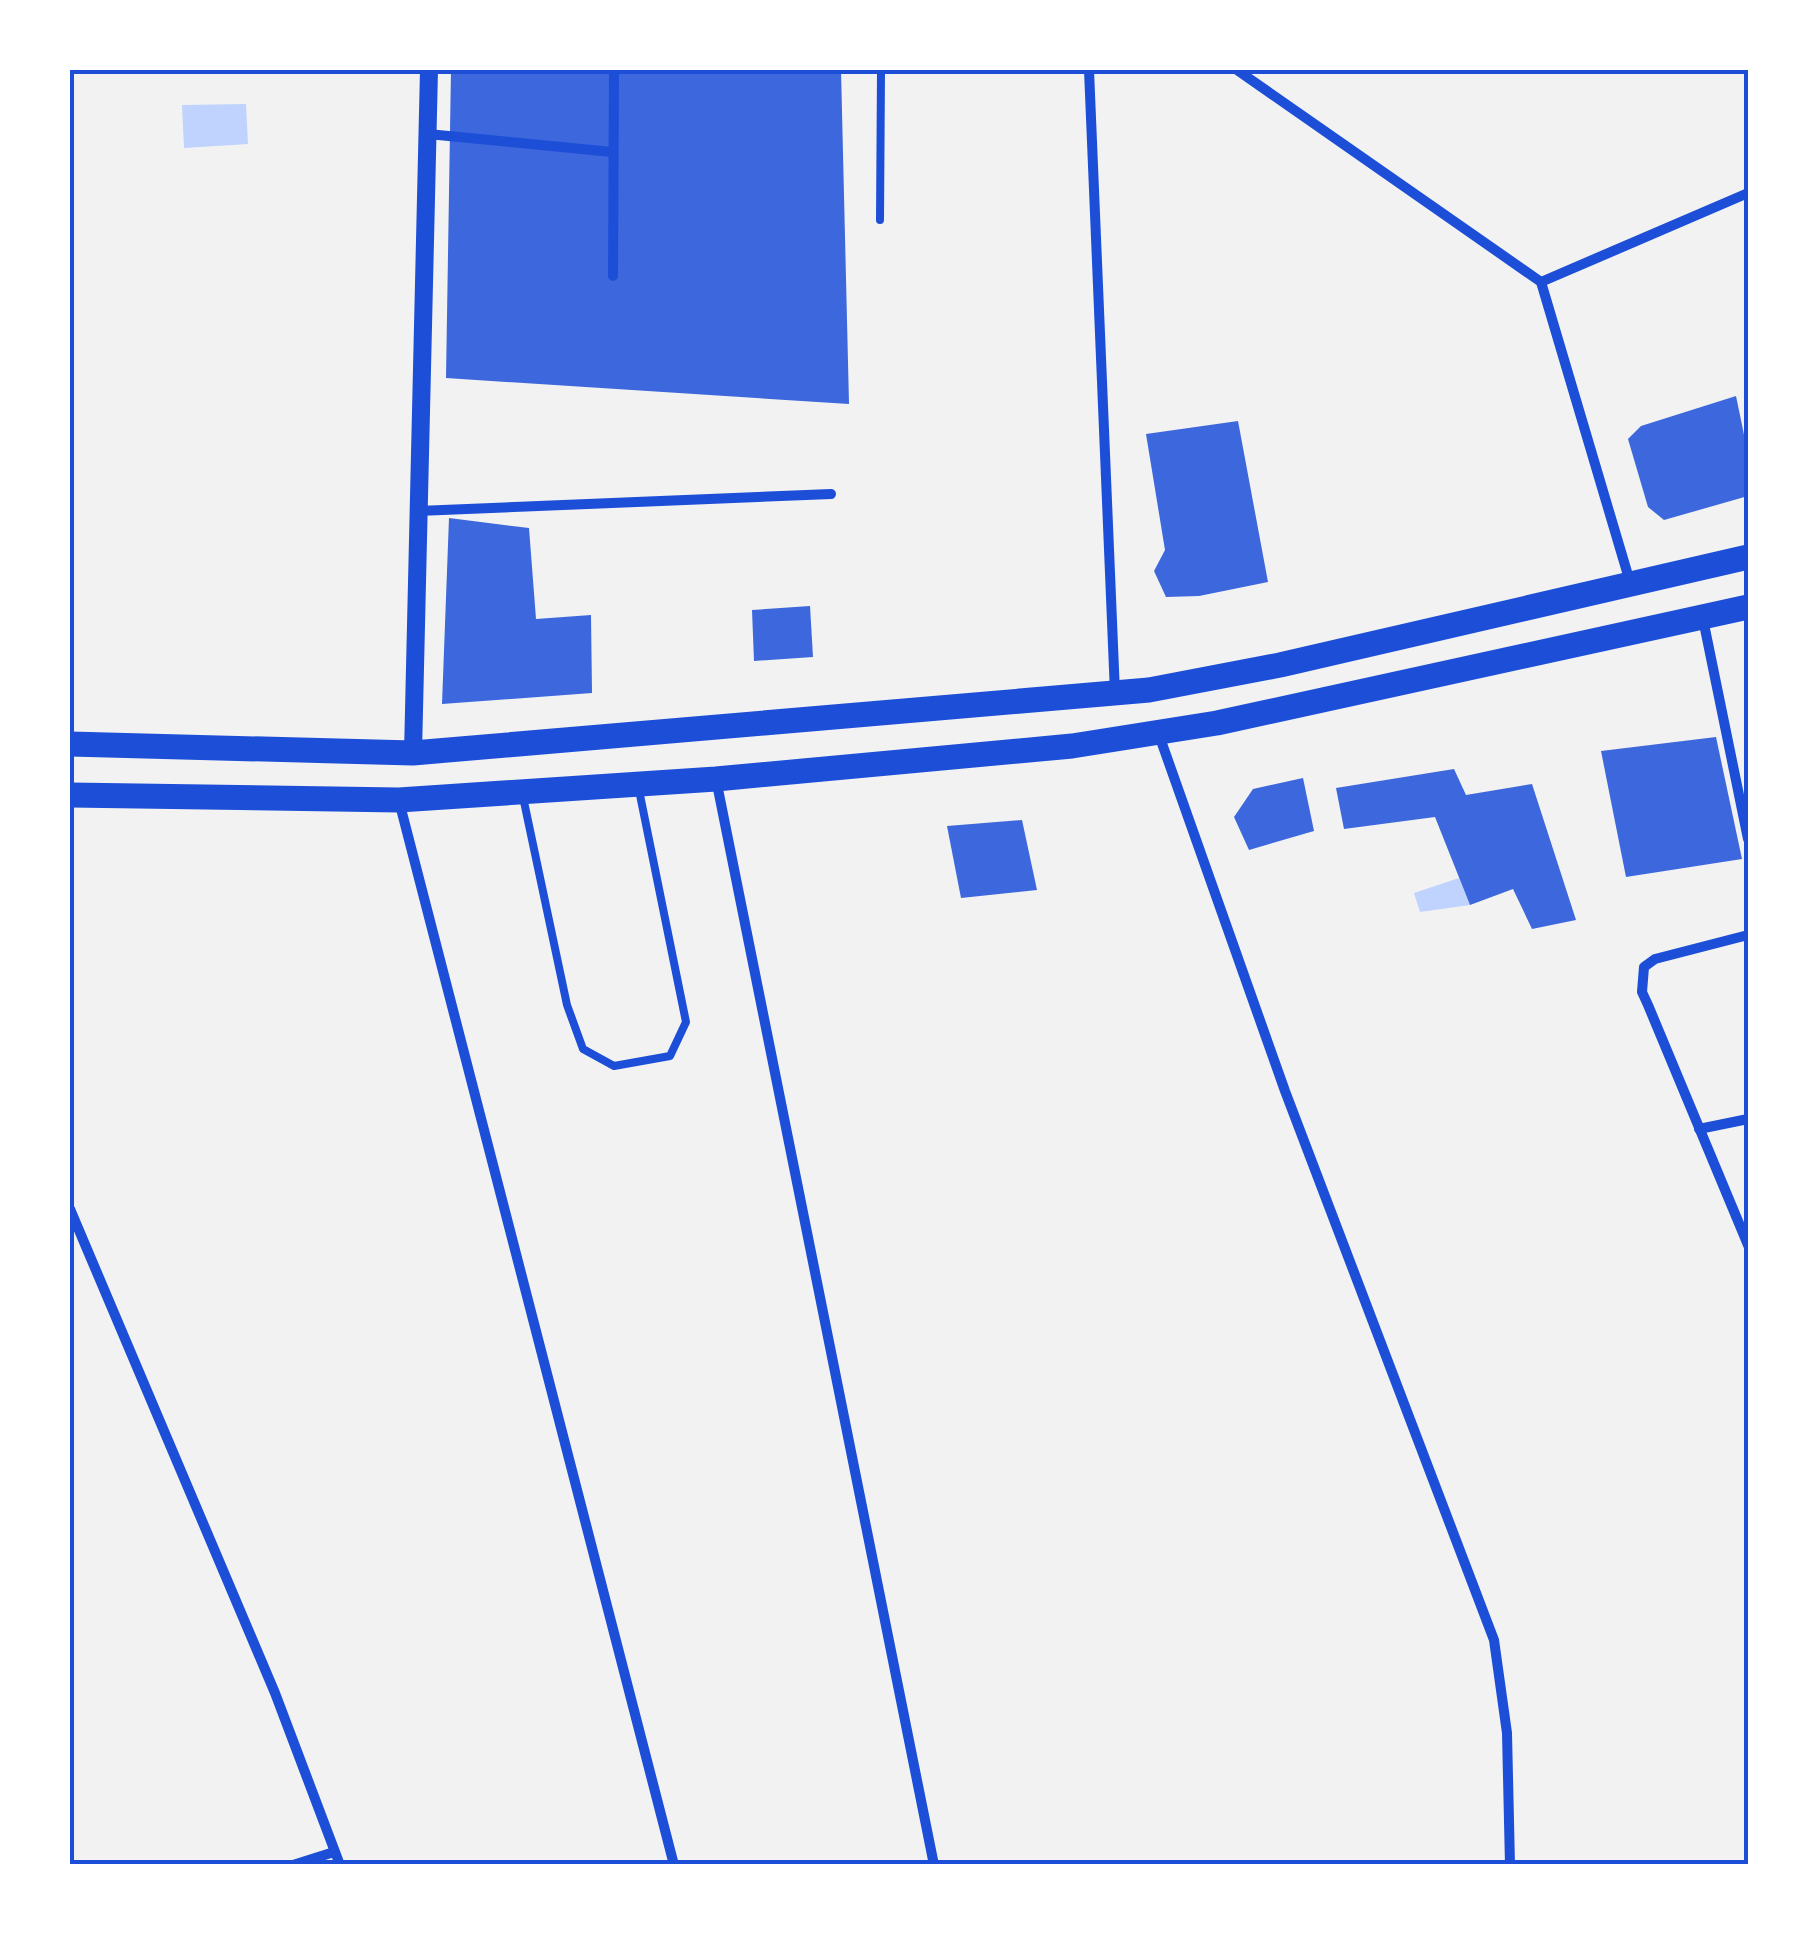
<svg xmlns="http://www.w3.org/2000/svg" width="1818" height="1935" viewBox="0 0 1818 1935" font-family="'Varela Round',sans-serif">
  <rect width="100%" height="100%" fill="#f2f2f2"/>
  <g fill="#bfd3fe">
    <path d="M246,104L248,144L184,148L182,105Z"/>
    <path d="M1459,878L1470,905L1420,912L1414,893Z"/>
  </g>
  <g fill="#3d67dc">
    <path d="M451,70H841L849,404L446,378Z"/>
    <path d="M1736,396L1748,454V496L1664,520L1648,507L1628,439L1641,426Z"/>
    <path d="M1238,421L1268,582L1199,596L1166,597L1154,571L1165,550L1146,434Z"/>
    <path d="M449,518L529,528L536,619L591,615L592,693L442,704Z"/>
    <path d="M810,606L813,657L754,661L752,610Z"/>
    <path d="M1716,737L1742,859L1626,877L1601,751Z"/>
    <path d="M1454,769L1466,795L1532,784L1576,920L1532,929L1513,889L1470,905L1435,817L1344,829L1336,788Z"/>
    <path d="M1303,778L1314,831L1249,850L1234,817L1253,789Z"/>
    <path d="M1022,820L1037,890L961,898L947,826Z"/>
  </g>
  <g fill="none" stroke-linecap="round" stroke-linejoin="round">
    <g stroke="#1d4ed8" stroke-width="8">
      <path d="M880,220L881,70"/>
      <path d="M523,797L567,1005L583,1049L614,1066L670,1056L686,1022L639,790"/>
    </g>
    <g stroke="#1d4ed8" stroke-width="10">
      <path d="M1089,70L1115,693"/>
      <path d="M1237,70L1541,282L1630,582"/>
      <path d="M428,134L612,152"/>
      <path d="M613,276L614,70"/>
      <path d="M1541,282L1748,193"/>
      <path d="M418,511L831,494"/>
      <path d="M1703,619L1748,839"/>
      <path d="M1159,735L1285,1091L1494,1640L1507,1733L1510,1865"/>
      <path d="M716,779L934,1865"/>
      <path d="M399,801L674,1865"/>
      <path d="M1748,935L1655,959L1644,967L1642,992L1648,1005L1748,1245"/>
      <path d="M1699,1129L1748,1119"/>
      <path d="M70,1209L275,1693L340,1865"/>
      <path d="M293,1865L334,1852"/>
    </g>
    <path stroke="#1d4ed8" stroke-width="18" d="M413,753L429,70"/>
    <g stroke="#1d4ed8" stroke-width="25">
      <path d="M70,744L413,753L1149,690L1280,665L1748,557"/>
      <path d="M70,795L399,800L716,779L1072,746L1217,723L1748,607"/>
    </g>
  </g>
  <rect width="1818" height="1935" fill="none" stroke="#ffffff" stroke-width="145"/>
  <rect x="72" y="72" width="1674" height="1790" fill="none" stroke="#1d4ed8" stroke-width="4"/>
</svg>
